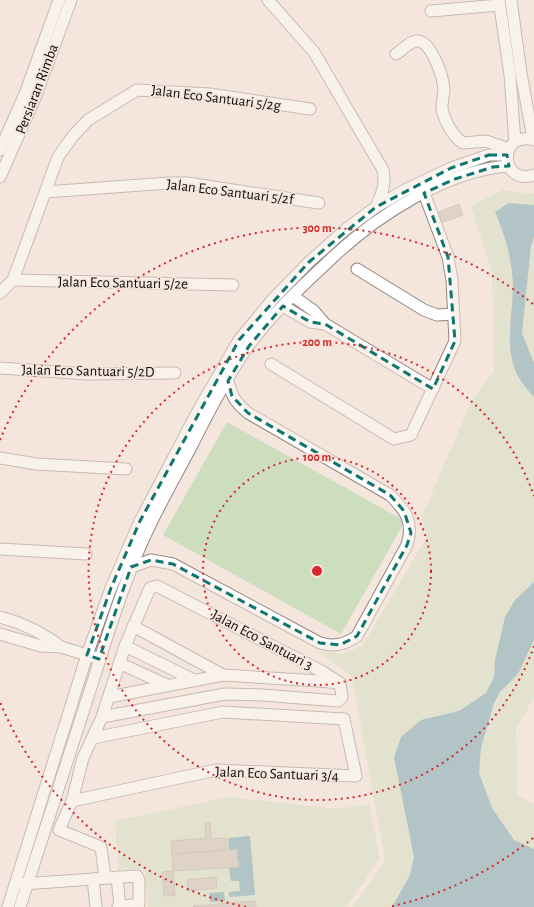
<svg xmlns="http://www.w3.org/2000/svg" width="534" height="907" viewBox="0 0 534 907" font-family="'Alegreya Sans',sans-serif">
  <rect width="100%" height="100%" fill="#f4e6dd"/>
  <g fill="#cddebf">
    <path d="M503,190L534,194V697L516,730L518,795L534,804V907H352L385,861L352,676L317,651L344,654L363,645L427,537L422,516L471,402L494,371L492,272L471,206Z"/>
    <path d="M227,422L405,521L341,634L163,535Z"/>
    <path d="M229,797L337,809L369,804L380,858L347,907H148L145,868L119,870L115,821Z"/>
  </g>
  <g fill="#659bac">
    <path d="M509,203L534,205V237L531,246L522,333L534,363V397C529,391 523,385 519,378C503,351 513,314 513,285C512,258 505,235 495,212Z"/>
    <path d="M534,582V640L518,674L500,692L494,703L481,748L479,773L492,808L514,840L534,849V907H392L410,875L414,857L394,757L401,737L421,720L459,711L486,693L494,677L495,660L505,617L515,600Z"/>
    <path d="M250,836L255,895L229,897V892L240,891L239,881H231L229,868L239,867L237,849L229,850L228,838Z"/>
    <path d="M224,892L225,901L210,902L209,893Z"/>
  </g>
  <g fill="#c6bcb0" stroke="#afa499">
    <path d="M459,204L463,215L437,224L434,214Z"/>
    <path d="M210,822L211,839L226,838L227,850L172,854L171,841L206,838L205,823Z"/>
    <path d="M227,850H237L238,867L173,871L172,854Z"/>
    <path d="M173,871L175,895L164,896L162,872Z"/>
    <path d="M216,877L217,888L188,891L187,880Z"/>
    <path d="M255,901L256,907H194L193,906Z"/>
  </g>
  <g fill="none" stroke-linecap="round" stroke-linejoin="round">
    <g stroke="#93867e" stroke-width="13">
      <g id="minor">
        <path d="M268,0L314,52L383,170C386,184 382,194 376,207"/>
        <path d="M499,0L510,75L515,142"/>
        <path d="M511,0L521,73L533,139"/>
        <path d="M431,11L499,5"/>
        <path d="M396,54C402,50 409,42 416,41C431,39 443,77 444,89C444,97 440,105 443,113C446,124 454,137 463,143L486,141L509,149"/>
        <path d="M534,140C498,130 499,186 534,175"/>
        <path d="M0,150L25,94L59,0"/>
        <path d="M0,177L35,98L71,0"/>
        <path d="M46,192L168,183H187L319,203"/>
        <path d="M357,269L424,310L437,315L454,314"/>
        <path d="M13,280L233,285"/>
        <path d="M0,293L13,280L58,157L73,136L88,120L137,90L210,94L310,109"/>
        <path d="M293,296L314,311L325,324"/>
        <path d="M283,306L310,322L325,324L433,389"/>
        <path d="M271,364L394,439L411,435L455,341L452,280L448,257L424,193"/>
        <path d="M0,368L87,374L175,373"/>
        <path d="M0,458L36,464L126,469"/>
        <path d="M0,549L86,554"/>
        <path d="M131,567L151,560L173,564L320,643C334,647 344,645 357,636L407,545C414,522 406,511 390,495L248,413C235,402 232,397 228,381"/>
        <path d="M0,617C23,623 42,632 61,647"/>
        <path d="M133,626L223,675"/>
        <path d="M0,634L41,646L61,647L94,657"/>
        <path d="M125,646L194,680"/>
        <path d="M119,663L167,685"/>
        <path d="M319,681L340,683L323,672"/>
        <path d="M102,717L225,694L262,695L338,701L342,697L340,683"/>
        <path d="M72,801L216,770L356,776L344,719L223,712L93,738"/>
        <path d="M117,877L120,907"/>
        <path d="M105,878L101,847L59,830L72,801L83,758L102,717L125,646L150,588L157,586L323,672L319,681L223,675L109,697"/>
        <path d="M93,879L96,907"/>
        <path d="M22,884L137,876L139,880V904L118,907"/>
        <path d="M8,907L87,655L111,588L140,521L198,411L239,340L273,299L309,262L345,230L376,207L405,190L451,168L489,155H507"/>
        <path d="M20,907C41,840 63,773 85,706C100,660 113,614 131,569C147,526 170,487 191,447C208,413 227,376 249,345C273,312 304,285 333,257C378,215 447,170 509,166"/>
      </g>
    </g>
    <use href="#minor" stroke="#fff" stroke-width="11"/>
  </g>
  <path d="M0 0H534V907H0ZM489,155H507L509,166L493,167L455,179L424,193L448,257L455,341L433,389L325,324L310,322L283,306L249,346L228,381L232,396L248,413L390,495L404,511L411,533L407,545L357,636L340,645L320,643L173,564L151,560L131,567L99,659L87,655L111,588L140,521L239,340L309,262L376,207L451,168Z" fill="#f4e6dd" fill-opacity=".55" fill-rule="evenodd"/>
  <path fill="none" stroke="#0f766e" stroke-width="3" stroke-dasharray="8 5" stroke-linejoin="round" d="M489,155H507L509,166L493,167L455,179L424,193L448,257L455,341L433,389L325,324L310,322L283,306L249,346L228,381L232,396L248,413L390,495L404,511L411,533L407,545L357,636L340,645L320,643L173,564L151,560L131,567L99,659L87,655L111,588L140,521L239,340L309,262L376,207L451,168Z"/>
  <g fill="none" stroke="#d62828" stroke-width="2" stroke-dasharray="2 4">
    <circle cx="317" cy="571" r="114"/>
    <path d="M534 646A229 229 0 1 1 534 496"/>
    <path d="M533 838A343 343 0 0 1 388 907M246 907A343 343 0 0 1 0 702M0 440A343 343 0 0 1 533 304"/>
  </g>
  <g text-anchor="middle" dominant-baseline="central" stroke-width="3.5" stroke-linejoin="round" paint-order="stroke">
    <g font-size="15" fill="#120d0a" stroke="#f4e6dd">
      <text transform="translate(37 89) rotate(-69)">Persiaran Rimba</text>
      <text transform="translate(216 98) rotate(7)">Jalan Eco Santuari 5/2g</text>
      <text transform="translate(230 192) rotate(7)">Jalan Eco Santuari 5/2f</text>
      <text transform="translate(123 283) rotate(1)">Jalan Eco Santuari 5/2e</text>
      <text transform="translate(88 371) rotate(1)">Jalan Eco Santuari 5/2D</text>
      <text transform="translate(262 640) rotate(28)">Jalan Eco Santuari 3</text>
      <text transform="translate(277 774) rotate(2)">Jalan Eco Santuari 3/4</text>
    </g>
  </g>
  <circle cx="317" cy="571" r="6" fill="#d62828" stroke="#f4e6dd" stroke-width="2"/>
  <g font-size="12" text-anchor="middle" font-weight="bold" fill="#d62828" stroke="#f4e6dd" stroke-width="3.5" stroke-linejoin="round" paint-order="stroke">
    <text x="317" y="232">300 m</text>
    <text x="317" y="346">200 m</text>
    <text x="317" y="461">100 m</text>
  </g>
</svg>
